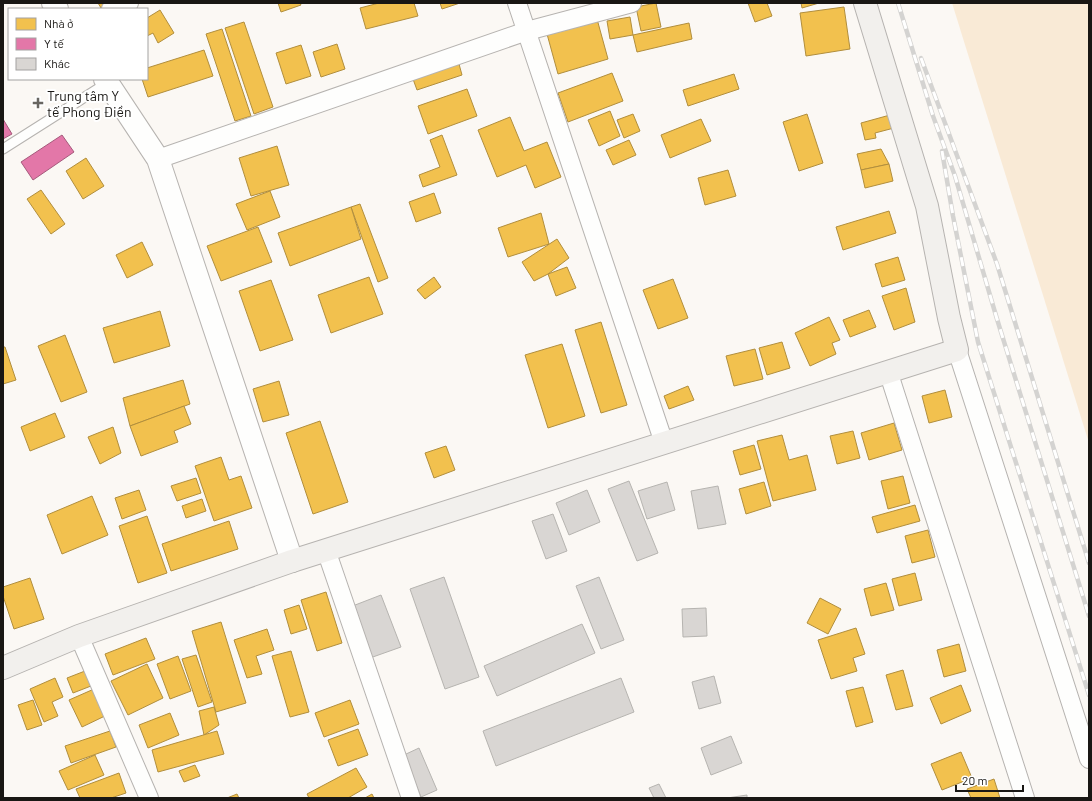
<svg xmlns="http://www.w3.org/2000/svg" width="1092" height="801" viewBox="0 0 1092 801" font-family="Barlow,sans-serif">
  <rect width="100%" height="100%" fill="#fbf8f4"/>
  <path fill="#f9ead6" d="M952,3H1089V443Z"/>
  <g fill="#f2c14e" stroke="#b18e3d">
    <path d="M98,3H110L101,8Z"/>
    <path d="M278,3H300L301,5L281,12Z"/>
    <path d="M379,3H414L418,16L366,29L360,8Z"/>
    <path d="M440,3H460L442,9Z"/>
    <path d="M656,3L661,27L641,31L636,7Z"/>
    <path d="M748,3H767L772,16L755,22Z"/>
    <path d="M801,3H819L802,8Z"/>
    <path d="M844,7L850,49L806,56L800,13Z"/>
    <path d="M160,10L174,33L158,43L153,33L147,36V18Z"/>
    <path d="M630,17L633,35L610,39L607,21Z"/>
    <path d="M597,19L608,59L558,74L547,34Z"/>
    <path d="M244,22L273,107L254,114L225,28Z"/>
    <path d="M689,23L692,39L637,52L633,35Z"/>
    <path d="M222,29L251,116L235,121L206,34Z"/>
    <path d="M337,44L345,69L321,77L313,52Z"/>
    <path d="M301,45L311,76L286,84L276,53Z"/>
    <path d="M204,50L213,76L148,97L142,79H147V68Z"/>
    <path d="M459,64L462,75L417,90L413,79Z"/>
    <path d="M612,73L623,101L568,122L558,93Z"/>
    <path d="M734,74L739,89L688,106L683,90Z"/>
    <path d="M467,89L477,116L428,134L418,106Z"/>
    <path d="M610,111L620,136L599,146L588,120Z"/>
    <path d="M633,114L640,131L624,138L617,120Z"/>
    <path d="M807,114L823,163L799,171L783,122Z"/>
    <path d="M890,115L894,128L875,133L876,138L865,140L861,123Z"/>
    <path d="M510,117L524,151L547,142L561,177L535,188L526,165L497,177L478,130Z"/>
    <path d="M701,119L711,141L670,158L661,135Z"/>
    <path d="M442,135L457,175L423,187L419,175L440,167L430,140Z"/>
    <path d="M629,140L636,155L613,165L606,150Z"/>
    <path d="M277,146L289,185L251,196L239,158Z"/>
    <path d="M881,149L889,164L861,170L857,154Z"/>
    <path d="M86,158L104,186L83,199L66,171Z"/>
    <path d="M889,164L893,181L865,188L861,170Z"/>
    <path d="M728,170L736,196L705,205L698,178Z"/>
    <path d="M41,190L65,224L51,234L27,199Z"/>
    <path d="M270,191L280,217L247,230L236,204Z"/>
    <path d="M434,193L441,213L416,222L409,202Z"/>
    <path d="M360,204L388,278L378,282L351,207Z"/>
    <path d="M351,207L361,239L290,266L278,233Z"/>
    <path d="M889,211L896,233L843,250L836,227Z"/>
    <path d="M541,213L549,244L508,257L498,228Z"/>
    <path d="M258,227L272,262L221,281L207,246Z"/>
    <path d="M557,239L569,258L548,274L534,281L522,262Z"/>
    <path d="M142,242L153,265L127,278L116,255Z"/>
    <path d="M898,257L905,280L882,287L875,264Z"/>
    <path d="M567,267L576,288L556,296L548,274Z"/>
    <path d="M369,277L383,314L331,333L318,295Z"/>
    <path d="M434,277L441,287L425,299L417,290Z"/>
    <path d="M673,279L688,318L658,329L643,290Z"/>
    <path d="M271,280L293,340L260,351L239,291Z"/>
    <path d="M906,288L915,322L894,330L882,296Z"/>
    <path d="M869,310L876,327L850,337L843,320Z"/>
    <path d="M160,311L170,346L114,363L103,328Z"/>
    <path d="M829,317L840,340L832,343L836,354L810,366L795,333Z"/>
    <path d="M601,322L627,405L601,413L575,330Z"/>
    <path d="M65,335L87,392L61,402L38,346Z"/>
    <path d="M782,342L790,368L767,375L759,348Z"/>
    <path d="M562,344L585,416L548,428L525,355Z"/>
    <path d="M3,347H5L16,380L3,384Z"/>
    <path d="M755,349L763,379L734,386L726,356Z"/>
    <path d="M183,380L190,404L130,426L123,398Z"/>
    <path d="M279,381L289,415L263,422L253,389Z"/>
    <path d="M688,386L694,400L669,409L664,396Z"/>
    <path d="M945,390L952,417L929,423L922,396Z"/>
    <path d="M184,406L191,424L174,431L178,442L141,456L130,426Z"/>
    <path d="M55,413L65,437L30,451L21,427Z"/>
    <path d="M320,421L348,502L313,514L286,433Z"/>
    <path d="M894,423L902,450L869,460L861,433Z"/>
    <path d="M113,427L121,453L100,464L88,437Z"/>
    <path d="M853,431L860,458L837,464L830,436Z"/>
    <path d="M782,435L789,460L807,455L816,490L773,501L757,441Z"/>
    <path d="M754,445L761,469L740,475L733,451Z"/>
    <path d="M446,446L455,470L434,478L425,453Z"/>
    <path d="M221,457L229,480L241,476L252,508L214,521L195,466Z"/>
    <path d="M903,476L910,503L888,509L881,481Z"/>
    <path d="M196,478L201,493L177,501L171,486Z"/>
    <path d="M764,482L771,506L746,514L739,489Z"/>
    <path d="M139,490L146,510L122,519L115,498Z"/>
    <path d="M92,496L108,535L62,554L47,515Z"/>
    <path d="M202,499L206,511L186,518L182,506Z"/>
    <path d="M915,505L920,521L877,533L872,517Z"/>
    <path d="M147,516L167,573L138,583L119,526Z"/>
    <path d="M229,521L238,549L171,571L162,544Z"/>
    <path d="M928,530L935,557L912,563L905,536Z"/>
    <path d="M915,573L922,600L899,606L892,579Z"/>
    <path d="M30,578L44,619L14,629L3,596V587Z"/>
    <path d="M886,583L894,610L871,616L864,589Z"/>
    <path d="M326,592L342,643L317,651L301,600Z"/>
    <path d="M820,598L841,609L828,634L807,623Z"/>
    <path d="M299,605L307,629L291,634L284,610Z"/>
    <path d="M221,622L246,703L216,712L192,631Z"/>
    <path d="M856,628L865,654L853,658L857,671L831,679L818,640Z"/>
    <path d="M267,629L274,650L256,656L262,674L247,678L234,640Z"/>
    <path d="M146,638L155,659L113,675L105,654Z"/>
    <path d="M959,644L966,671L944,677L937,650Z"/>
    <path d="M291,651L309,712L290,717L272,656Z"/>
    <path d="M196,655L212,702L198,707L182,659Z"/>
    <path d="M178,656L191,691L170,699L157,664Z"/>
    <path d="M147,664L163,698L128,715L111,681Z"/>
    <path d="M903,670L913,706L896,710L886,675Z"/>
    <path d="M85,671L91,686L73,693L67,678Z"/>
    <path d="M55,678L63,697L52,702L58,716L44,722L30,689Z"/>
    <path d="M961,685L971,711L941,724L930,698Z"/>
    <path d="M863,687L873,722L856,727L846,691Z"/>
    <path d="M94,689L107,715L82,727L69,700Z"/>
    <path d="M33,700L42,725L27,730L18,705Z"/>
    <path d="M350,700L359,724L324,737L315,713Z"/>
    <path d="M214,707L219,725L204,735L199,711Z"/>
    <path d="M170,713L179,735L148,748L139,725Z"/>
    <path d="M358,729L368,755L338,766L328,740Z"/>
    <path d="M110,731L116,747L71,763L65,746Z"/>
    <path d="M217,731L224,754L158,772L152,750Z"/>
    <path d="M961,752L972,778L942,790L931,764Z"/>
    <path d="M95,755L104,775L68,790L59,771Z"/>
    <path d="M195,765L200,776L184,782L179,771Z"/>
    <path d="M356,768L367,787L348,798H309L307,794Z"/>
    <path d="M119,773L126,793L111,798H80L76,789Z"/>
    <path d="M994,779L1000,798H971L967,789Z"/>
    <path d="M237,794L239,798H227Z"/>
    <path d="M372,794L374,798H365Z"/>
  </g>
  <g fill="#e377a8" stroke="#a65a7c">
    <path d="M3,119L12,134L3,139Z"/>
    <path d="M62,135L74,152L33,180L21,162Z"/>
  </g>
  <g fill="#d9d6d3" stroke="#b6b4b0">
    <path d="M629,481L658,553L637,561L608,489Z"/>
    <path d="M667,482L675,510L647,519L638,491Z"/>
    <path d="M718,486L726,524L698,529L691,491Z"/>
    <path d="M587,490L600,522L569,535L556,503Z"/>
    <path d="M553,514L567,551L546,559L532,521Z"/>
    <path d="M444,577L479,677L445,689L410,589Z"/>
    <path d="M599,577L624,640L601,649L576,586Z"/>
    <path d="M381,595L401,647L370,658L350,607Z"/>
    <path d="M706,608L707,636L683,637L682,609Z"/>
    <path d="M582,624L595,653L497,696L484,666Z"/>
    <path d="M714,676L721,703L699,709L692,682Z"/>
    <path d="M621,678L634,712L496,766L483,731Z"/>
    <path d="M731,736L742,763L711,775L701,748Z"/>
    <path d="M419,748L437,790L421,797L404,755Z"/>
    <path d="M659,784L666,798H654L649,788Z"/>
    <path d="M747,795V798H727Z"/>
  </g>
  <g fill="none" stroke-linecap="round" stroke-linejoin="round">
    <g stroke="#b6b3b0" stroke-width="11">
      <path id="service" d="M3,149L107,83"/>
    </g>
    <g stroke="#b6b3b0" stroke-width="20">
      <g id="minor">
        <path d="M517,3L664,443"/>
        <path d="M111,9L129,3"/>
        <path d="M158,159L527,31L632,3"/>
        <path d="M957,350L1089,759"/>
        <path d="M888,371L1025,798"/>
        <path d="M326,550L411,798"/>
        <path d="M79,636L149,798"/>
      </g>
    </g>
    <g stroke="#b6b3b0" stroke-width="24">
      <g id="tertiary">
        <path d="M53,3L57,9"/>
        <path d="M105,79L158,159L292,561"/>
      </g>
    </g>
    <g stroke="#b6b3b0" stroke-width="24">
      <path id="secondary" d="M3,668L79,636L292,561L957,350L949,318L927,206L865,3"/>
    </g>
    <use href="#service" stroke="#fefefd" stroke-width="9"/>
    <use href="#minor" stroke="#fefefd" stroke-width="18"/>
    <use href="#tertiary" stroke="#fefefd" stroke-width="22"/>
    <use href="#secondary" stroke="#f2f0ed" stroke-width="22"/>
    <g stroke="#d4d3d1" stroke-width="4.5">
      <g id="rail">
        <path d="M898,3L933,116L955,176L997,319L1089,616"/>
        <path d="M921,58L997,264L1089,563"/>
        <path d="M942,151L953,216L978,342L1089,695"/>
      </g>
    </g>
    <use href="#rail" stroke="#fff" stroke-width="3" stroke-dasharray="9" stroke-linecap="butt"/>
  </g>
  <path fill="#686662" stroke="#fff" stroke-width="1.5" d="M36 97h4v4h4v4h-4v4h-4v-4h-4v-4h4z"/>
  <g text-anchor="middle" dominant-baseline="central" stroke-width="4" stroke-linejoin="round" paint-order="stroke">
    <g font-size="14" fill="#191714" stroke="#fff" text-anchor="start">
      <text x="47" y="95">Trung tâm Y<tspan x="47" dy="16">tế Phong Điền</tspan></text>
    </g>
  </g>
  <rect width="1092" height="801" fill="none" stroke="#191714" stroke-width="8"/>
  <rect x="8" y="8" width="140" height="72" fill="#ffffff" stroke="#a3a2a1"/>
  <rect x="16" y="18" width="20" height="12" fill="#f2c14e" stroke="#a3a2a1"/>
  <text x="44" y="28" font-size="12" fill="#191714">Nhà ở</text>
  <rect x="16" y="38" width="20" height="12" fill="#e377a8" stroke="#a3a2a1"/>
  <text x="44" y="48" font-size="12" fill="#191714">Y tế</text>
  <rect x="16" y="58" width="20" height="12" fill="#d9d6d3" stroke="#a3a2a1"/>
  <text x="44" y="68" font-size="12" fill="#191714">Khác</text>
  <path d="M956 785v6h67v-6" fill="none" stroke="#191714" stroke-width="2"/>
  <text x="962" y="785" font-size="12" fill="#191714" stroke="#ffffff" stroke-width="3" paint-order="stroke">20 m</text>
</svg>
